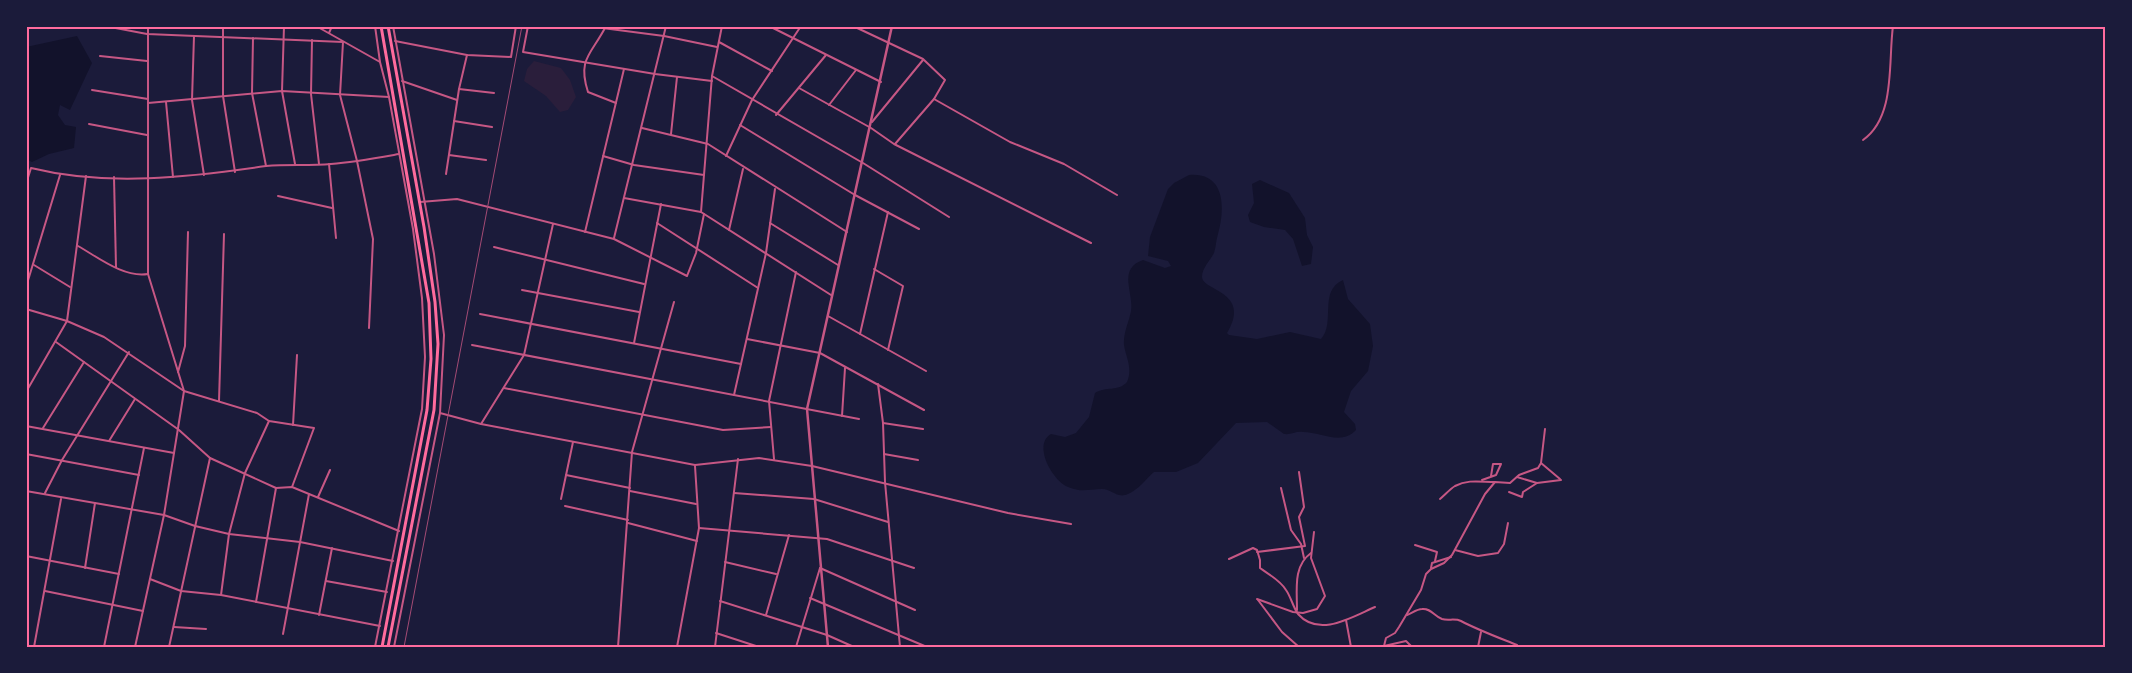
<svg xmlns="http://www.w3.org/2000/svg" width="2132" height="673" viewBox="0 0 2132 673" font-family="'Golos Text',sans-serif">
  <rect width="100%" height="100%" fill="#1b1b3a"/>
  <path fill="#2a1e3b" d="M534,61L561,68L570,80L576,97L568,110L560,112L546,96L524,81L527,69Z"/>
  <g fill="#12122b">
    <path d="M77,36L92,63L70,110L60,105L58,115L65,125L76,127L74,148L49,154L32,162L26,159V47Z"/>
    <path d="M1189,175C1226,172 1225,209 1218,234C1216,240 1216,247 1214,253C1210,261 1202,268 1202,277C1202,291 1252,291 1227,333L1229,335L1257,339L1290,332L1321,339C1336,323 1318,291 1343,280L1348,299L1370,324L1373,346L1368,371L1351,391L1344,412L1355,424L1356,430C1341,446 1321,432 1303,432C1296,431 1291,435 1284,434L1267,422L1236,423L1198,463L1176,472H1154C1146,479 1138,490 1128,494C1117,499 1112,489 1102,489C1089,489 1082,493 1068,487C1053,481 1032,445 1051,434L1065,437L1076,433L1089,417L1095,393C1106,386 1118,392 1127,382C1133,368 1126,358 1124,345C1123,333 1129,322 1131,311C1134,293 1117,269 1143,260L1165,268L1171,266L1168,261L1148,256L1150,237L1168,189L1174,183Z"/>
    <path d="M1260,180L1289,193L1305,218L1307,235L1313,247L1311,264L1302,266L1293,239L1285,230L1264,227L1250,222L1248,215L1254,203L1252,184Z"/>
  </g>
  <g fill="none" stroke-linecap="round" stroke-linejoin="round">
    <g stroke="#c65784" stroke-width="2">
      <path d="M105,26L147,34L343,42L340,95L357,161L373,239L369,328"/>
      <path d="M223,26V96L235,172"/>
      <path d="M284,26L282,91L295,164"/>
      <path d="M316,26L380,62"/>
      <path d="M375,26L380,62L389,97L413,229L422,298L425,357L422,409L375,647"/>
      <path d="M393,26L434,254L444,335L440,413L394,647"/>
      <path d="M508,26H510"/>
      <path d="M528,26L523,52L655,74L712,81"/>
      <path d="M587,26L664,36L717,47"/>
      <path d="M606,26C592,54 577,58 588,92L616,103"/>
      <path d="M769,26L881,82"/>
      <path d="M853,26L923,59L945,80L934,99L895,144"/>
      <path d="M329,33L332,26"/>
      <path d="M194,36L192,100L204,175"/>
      <path d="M253,38L252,93L266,166"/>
      <path d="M312,40L311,94L319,164"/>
      <path d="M395,41L467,55L511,57L516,26"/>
      <path d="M719,42L772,71"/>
      <path d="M100,56L147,61"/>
      <path d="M712,76L863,163L949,217"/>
      <path d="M402,81L457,100"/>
      <path d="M799,88L871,128L894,144L1091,243"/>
      <path d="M459,89L494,93"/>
      <path d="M92,90L148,99"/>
      <path d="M934,99L1010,142L1064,164L1117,195"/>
      <path d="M166,102L173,177"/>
      <path d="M148,103L282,91L389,97"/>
      <path d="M829,105L856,70"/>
      <path d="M776,115L826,55"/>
      <path d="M454,121L492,127"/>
      <path d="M872,122L923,60"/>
      <path d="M89,124L147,135"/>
      <path d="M740,125L855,195L919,229"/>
      <path d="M642,128L708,144L847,232"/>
      <path d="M671,134L677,77"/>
      <path d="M1863,140C1896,117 1888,62 1893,26"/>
      <path d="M449,155L486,160"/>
      <path d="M603,156L634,165L704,175"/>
      <path d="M726,156L752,100L801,26"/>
      <path d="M329,164L336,238"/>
      <path d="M446,174L459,89L467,55"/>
      <path d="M114,177L116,267"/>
      <path d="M26,184L31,168C108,187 189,177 266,166C288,164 309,166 331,164C354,162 376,158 399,154"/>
      <path d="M278,196L332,208"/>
      <path d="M624,198L701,212L831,295"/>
      <path d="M420,202L457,199L614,239L687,276L696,253L704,214"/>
      <path d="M701,212L712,76L722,26"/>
      <path d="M657,223L758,288"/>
      <path d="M770,223L838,265"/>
      <path d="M729,230L743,169"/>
      <path d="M585,232L624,69"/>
      <path d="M614,238L666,26"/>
      <path d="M78,246C99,258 124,278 148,274"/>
      <path d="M494,247L644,284"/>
      <path d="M34,265L70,287"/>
      <path d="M874,269L903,286L888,350"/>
      <path d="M26,287L60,175"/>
      <path d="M522,290L639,312"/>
      <path d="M26,309L67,321L104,337L184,391L257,413L269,421L314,428L292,487"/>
      <path d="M480,314L741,364"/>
      <path d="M828,316L926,371"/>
      <path d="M860,334L888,212"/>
      <path d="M747,339L820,353L924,410"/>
      <path d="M56,342L179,430L210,458L276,488L292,487L399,531"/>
      <path d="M634,343L661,204"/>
      <path d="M472,345L859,419"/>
      <path d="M178,372L185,346L188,232"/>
      <path d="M878,384L883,423L885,482L900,647"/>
      <path d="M504,388L723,430L771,427"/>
      <path d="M26,392L67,321L86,176"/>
      <path d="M734,395L766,253L775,189"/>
      <path d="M219,401L224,234"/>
      <path d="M440,413L481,424L695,465L759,458L812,466L1008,513L1071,524"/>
      <path d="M842,416L845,368"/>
      <path d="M883,423L923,429"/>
      <path d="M481,424L524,355L553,224"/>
      <path d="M293,425L297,355"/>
      <path d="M26,426L174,453"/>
      <path d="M43,428L84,362"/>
      <path d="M109,441L135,399"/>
      <path d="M26,454L139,475"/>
      <path d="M884,454L918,460"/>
      <path d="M774,459L769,401L796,272"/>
      <path d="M1541,463L1560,479"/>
      <path d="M566,475L630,488"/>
      <path d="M1517,477L1537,483L1561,480"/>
      <path d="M1482,480L1496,475L1501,464H1493L1491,476"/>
      <path d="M1281,488L1291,530L1301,544L1304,558"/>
      <path d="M26,491L164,515L195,526L229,534L300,542L393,561"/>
      <path d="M630,491L696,504"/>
      <path d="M1509,492L1522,497L1523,492L1537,483"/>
      <path d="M45,493L62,460L129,352"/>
      <path d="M734,493L814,499L888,522"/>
      <path d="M318,497L330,470"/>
      <path d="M26,499L28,492"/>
      <path d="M561,499L573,442"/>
      <path d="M1440,499C1445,495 1450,489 1455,486C1468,479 1481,482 1495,482"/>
      <path d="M565,506L628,520"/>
      <path d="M628,523L697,541"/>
      <path d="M699,528L827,539L914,568"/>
      <path d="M1415,545L1437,552L1435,561"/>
      <path d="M1455,550L1478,556L1498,553L1504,544L1508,523"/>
      <path d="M1257,552L1305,546L1299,517L1304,507L1299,472"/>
      <path d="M26,556L119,574"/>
      <path d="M1229,559L1253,548L1257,550L1260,560V568C1268,574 1280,580 1286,590C1291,597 1293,607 1298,614C1319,638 1352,617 1375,607"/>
      <path d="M725,562L776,574"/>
      <path d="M85,568L95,503"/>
      <path d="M820,568L915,610"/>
      <path d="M1431,568L1432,563L1451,557"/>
      <path d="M150,579L181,591L221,595L380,626"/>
      <path d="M326,581L387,592"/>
      <path d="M45,591L143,611"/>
      <path d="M221,595L229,534L245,473L269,421"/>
      <path d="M810,598L927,647"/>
      <path d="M1257,599L1293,612L1303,613L1317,609L1325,596L1311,558L1314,532"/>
      <path d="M1258,600L1282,632L1299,647"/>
      <path d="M720,601L827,635L854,647"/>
      <path d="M256,602L276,488"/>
      <path d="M1297,610C1297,589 1293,566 1311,553"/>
      <path d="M319,615L332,548"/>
      <path d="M766,615L789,535"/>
      <path d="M1407,615C1412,613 1417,609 1422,609C1431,608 1434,616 1442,619C1448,621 1455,618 1461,621C1478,630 1497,637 1517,645V647"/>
      <path d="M1346,620L1351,647"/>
      <path d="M174,627L206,629"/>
      <path d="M716,633L759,647"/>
      <path d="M283,634L309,494"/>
      <path d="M1384,646L1406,641L1412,647"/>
      <path d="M34,647L61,499"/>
      <path d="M104,647L144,448"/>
      <path d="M135,647L164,515L184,391L148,274V26"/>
      <path d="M169,647L210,458"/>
      <path d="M618,647L632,452L674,302"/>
      <path d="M677,647L699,528L695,466"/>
      <path d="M715,647L738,459"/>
      <path d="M796,647L820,568"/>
      <path d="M1381,647L1384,646L1386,638L1395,633L1399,627L1421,590L1426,574L1431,569L1444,563L1452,555L1485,494L1495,482L1510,483L1519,475L1538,468L1541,463L1545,429"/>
      <path d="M1478,647L1481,632"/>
    </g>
    <path stroke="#c65784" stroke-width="2.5" d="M828,647L807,409L892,26"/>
    <g stroke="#ff6b9d" stroke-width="3">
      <path d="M381,26L429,303L431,359L427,410L382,647"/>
      <path d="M388,26L424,227L435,302L438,344L434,410L388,647"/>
    </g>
    <path stroke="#a44b75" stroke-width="1" d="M404,647L522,26"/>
  </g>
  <rect width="2132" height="673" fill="none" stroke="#1b1b3a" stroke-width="55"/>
  <rect x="28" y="28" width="2076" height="618" fill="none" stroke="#ff6b9d" stroke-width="2"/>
</svg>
